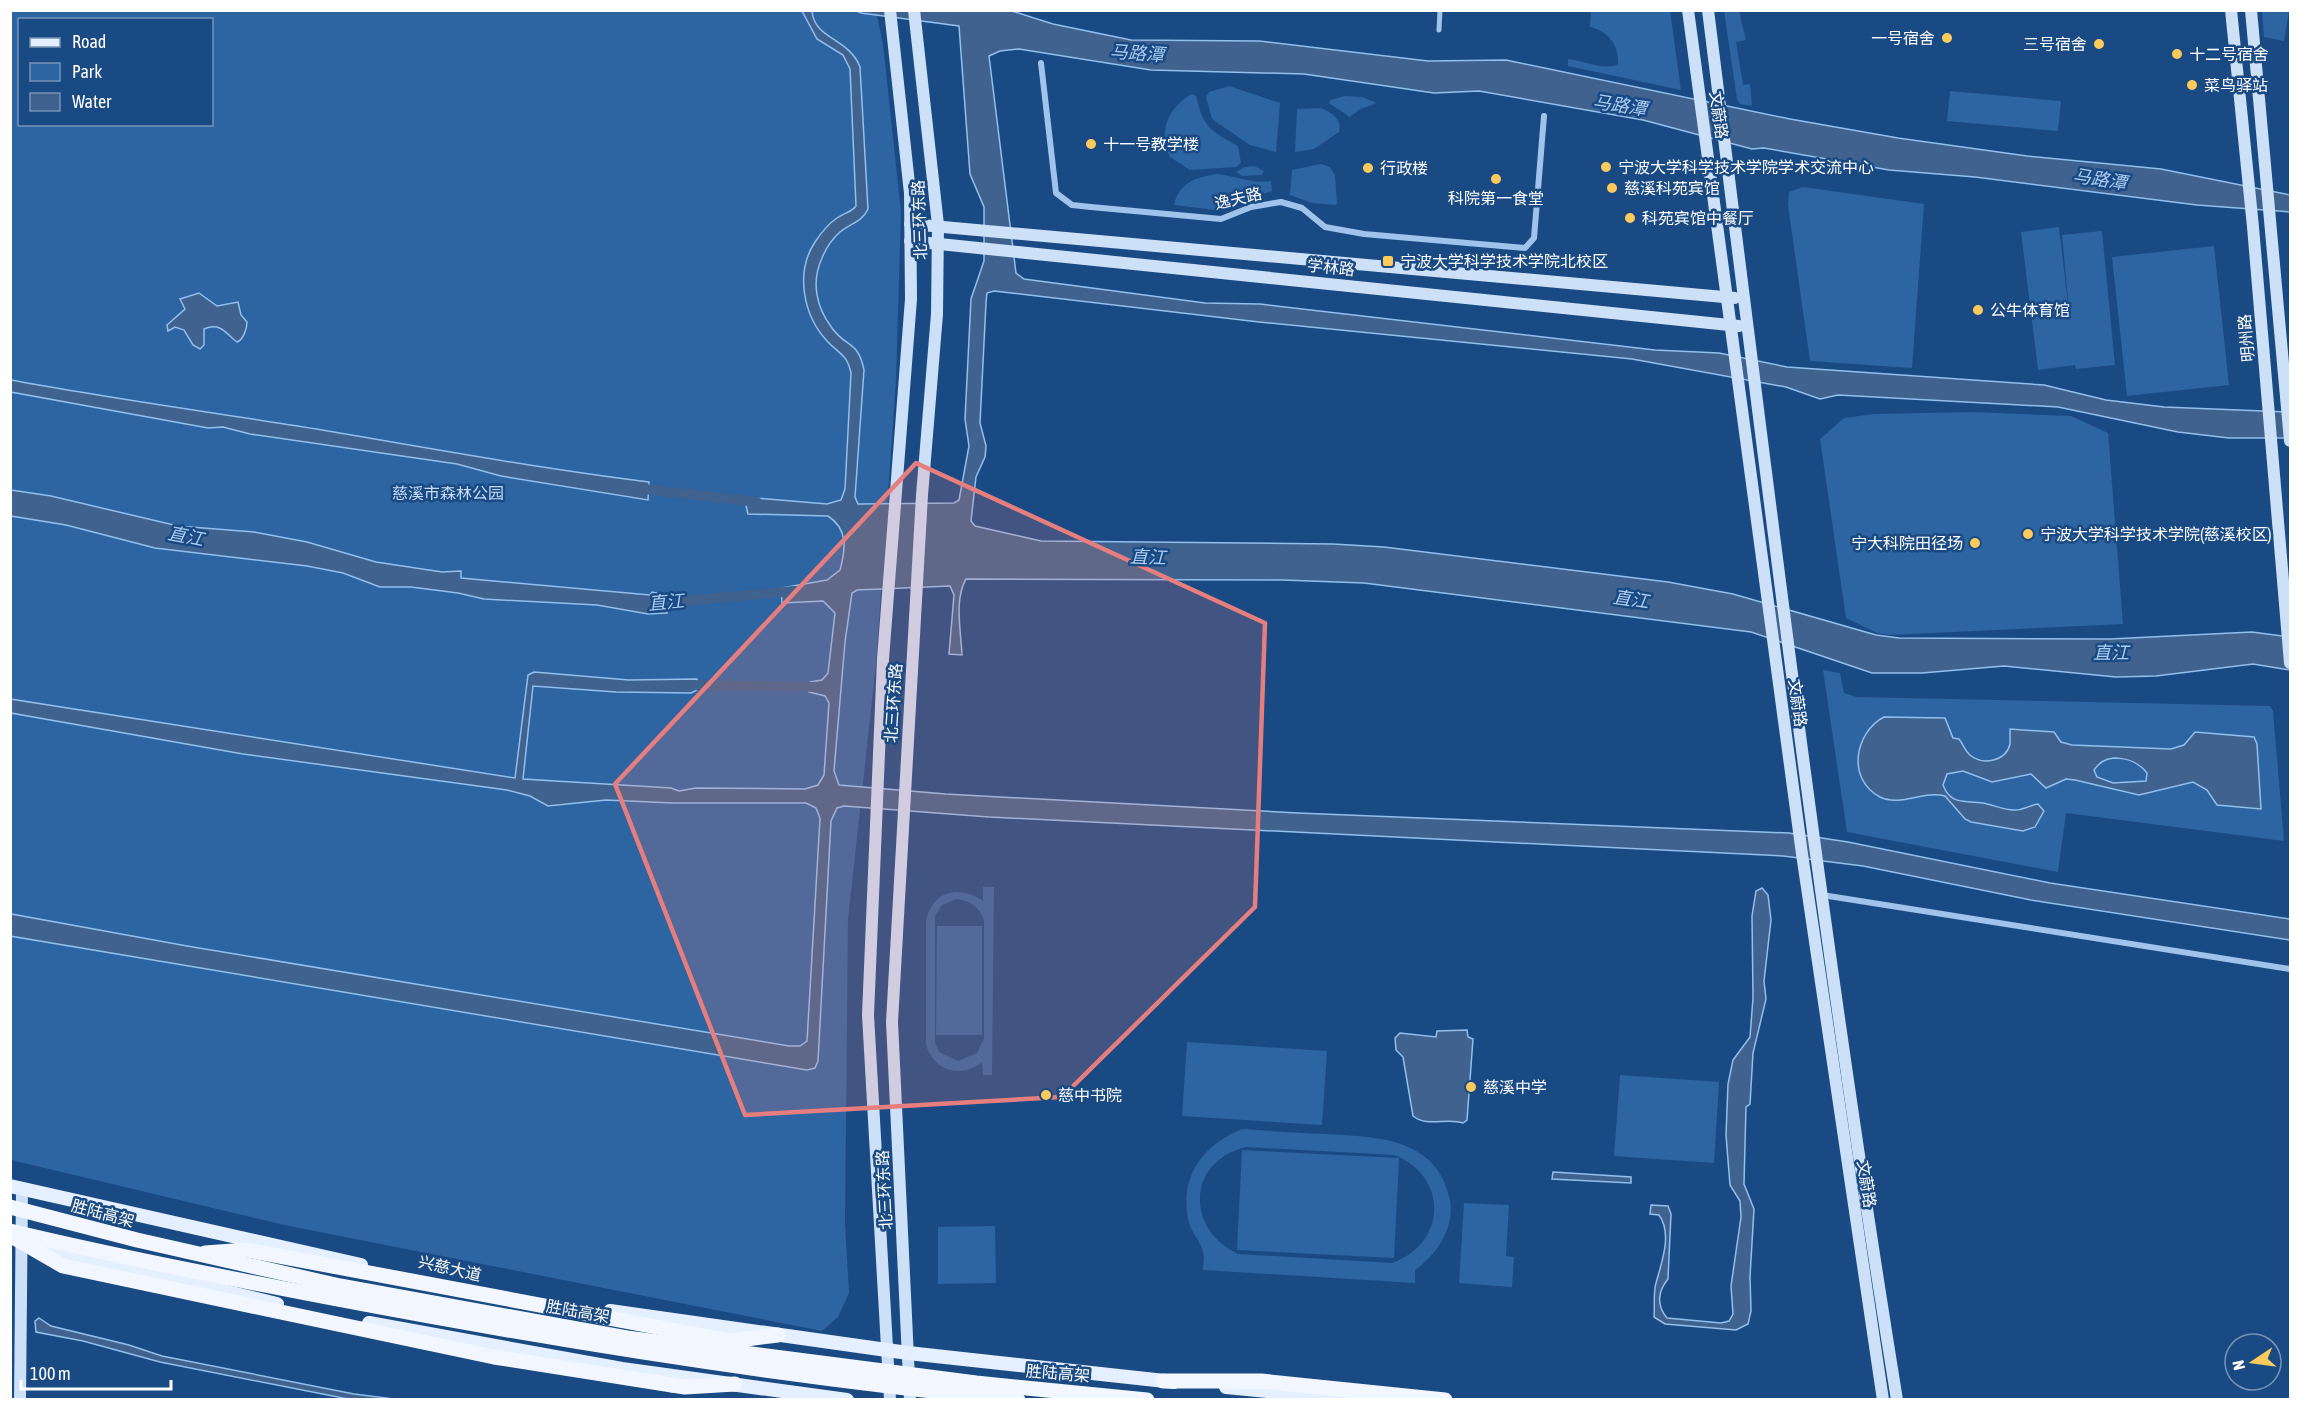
<svg xmlns="http://www.w3.org/2000/svg" width="2301" height="1410" viewBox="0 0 2301 1410" font-family="'Asap Condensed','Noto Sans SC',sans-serif">
  <rect width="100%" height="100%" fill="#1a4a83"/>
  <g fill="#2d64a2" fill-rule="evenodd">
    <path d="M11,11H876L883,44L901,212L896,380L876,664L848,919L845,1223L849,1293L838,1317L822,1331L284,1225L11,1160ZM20,20H212V124H20Z"/>
    <path d="M1591,11H1670L1681,90L1568,66V59C1584,61 1606,71 1618,64C1619,45 1608,31 1590,27Z"/>
    <path d="M1724,11H1739L1746,40L1736,42L1743,85L1750,84L1752,106L1740,104L1737,99Z"/>
    <path d="M2262,11H2289L2284,41L2264,37Z"/>
    <path d="M1229,86L1280,103L1276,152L1250,145L1212,119L1206,97L1209,92Z"/>
    <path d="M1950,91L2061,101L2058,131L1947,121Z"/>
    <path d="M1192,94L1196,96C1204,129 1210,130 1238,146L1241,163L1236,167L1190,170L1170,157C1158,131 1168,107 1192,94Z"/>
    <path d="M1344,96L1362,97L1377,103L1360,109L1350,117L1329,103L1331,100Z"/>
    <path d="M1321,108C1332,113 1342,119 1339,132L1314,149L1295,152L1297,109Z"/>
    <path d="M1321,164L1330,167L1335,175L1337,204L1335,205L1312,203L1290,195L1292,170Z"/>
    <path d="M1254,166L1264,171L1262,175L1242,176L1236,172L1245,167Z"/>
    <path d="M1217,174C1237,176 1252,184 1271,181L1272,191L1215,210L1174,205C1179,182 1197,177 1217,174Z"/>
    <path d="M1803,187L1924,204L1912,368L1810,361L1788,205L1789,192Z"/>
    <path d="M2059,227L2070,321L2062,235L2102,231L2115,365L2076,369L2075,365L2038,370L2021,232Z"/>
    <path d="M2214,246L2229,385L2127,396L2112,257Z"/>
    <path d="M1973,412L2071,416L2108,433L2123,624L1889,635L1877,633L1846,618L1820,439L1844,418L1874,414Z"/>
    <path d="M1823,670L1840,673L1844,693L1857,697L2270,706L2273,711L2284,841L2066,813L2058,872L1847,832Z"/>
    <path d="M983,887H994L992,1075H983L982,1062C961,1079 934,1071 926,1045V920C934,890 959,885 983,901ZM957,899C971,901 979,907 984,920V1038L977,1053L958,1061L939,1052L935,1043V916L942,905Z"/>
    <path d="M937,926H982V1035H936Z"/>
    <path d="M1187,1042L1327,1051L1322,1125L1182,1116Z"/>
    <path d="M1620,1075L1719,1082L1714,1163L1614,1156Z"/>
    <path d="M1243,1129C1270,1131 1298,1133 1325,1134C1377,1137 1437,1137 1450,1200C1455,1228 1436,1255 1415,1270V1283L1203,1270C1203,1265 1205,1257 1203,1252C1201,1242 1192,1233 1189,1223C1178,1179 1202,1144 1243,1129ZM1246,1147L1394,1155C1449,1176 1447,1244 1392,1263L1238,1254C1185,1229 1187,1161 1246,1147Z"/>
    <path d="M1242,1150L1399,1158L1394,1258L1237,1250Z"/>
    <path d="M1464,1203L1509,1205L1506,1256L1514,1257L1512,1287L1459,1283Z"/>
    <path d="M995,1226L996,1283L938,1284V1227Z"/>
  </g>
  <g fill="#3f638e" stroke="#93bfed" stroke-width="1.5" fill-rule="evenodd">
    <path d="M802,11H812C814,39 849,38 860,67L868,209C862,222 851,223 840,232C832,239 826,248 822,258C811,282 816,307 832,328C846,348 858,340 864,370L855,497L858,504L954,503L959,500L969,446L965,419L971,299L984,261V207L970,174L959,26L861,13L857,11H1012L1053,24L1131,40L1259,41L1428,61L1506,60L1790,119L1898,138L2027,156L2161,169L2290,195V212L2197,205L1975,177L1889,170L1764,148L1752,149L1643,120L1479,91L1434,93L1304,74L1151,70L1019,49L1000,51L989,56L1015,265L1016,273L1024,279L1205,303L1260,304L1655,350L1719,353L1787,367L2044,385L2106,400L2164,407L2290,412V438H2229L2178,432L2058,407L1838,395L1820,399L1786,387L1632,359L1259,322L994,291L987,293L986,303L980,423L986,446L985,457L976,477L971,521L975,526L1041,541L1333,544L1384,547L1668,582L1733,594L1876,635L1899,638L2110,639L2252,632L2290,637V670L2253,664L2156,676L2116,677L2004,666L1922,673H1872L1751,632L1364,583L1282,580L966,579C954,599 961,632 962,655L949,654L954,595L950,586L857,590L852,593L845,642L834,771L839,785L946,794L1298,813L1789,833L1848,842L2050,883L2290,919V940L2031,900L1863,866L1783,856L989,817L844,806L837,808L831,821L818,1061L815,1068L807,1070L10,936L11,914L187,946L789,1046H800L807,1041L820,818L816,808L806,803H673L606,800L548,806L530,796L507,790L243,754L11,713L10,699L515,778L528,675L534,672L629,680L697,679V690L691,693L616,692L533,686L523,779L671,788L679,791L696,788L805,789L818,785L824,775L829,703L825,696L809,692L810,682L822,680L828,673L835,613L823,601L782,603L781,588L827,580L840,570C846,548 848,529 828,516L748,514L744,497L827,504L841,500L845,489L851,373C847,354 839,354 827,341C803,315 795,272 815,242C821,233 828,224 837,218C844,213 852,212 856,206L850,69L843,55L817,39Z"/>
    <path d="M199,293L217,306L238,302L241,315L247,322C247,329 243,340 237,342C225,333 221,322 204,329V345L200,349L193,345L184,330L175,327L168,331L167,325L185,309L180,299Z"/>
    <path d="M11,380C118,400 226,414 334,432C439,450 544,469 649,482L648,500L501,476L457,464L250,434L223,427L208,428L11,392Z"/>
    <path d="M11,490L51,496L178,526L254,532L307,542L376,562L442,572L461,571V578L650,595L652,592L668,595L667,613L648,614L597,605L484,599L458,593L411,587H380L343,573L307,566L155,548L66,525L11,516Z"/>
    <path d="M1884,717L1945,718L1953,738L1959,739C1963,744 1965,751 1970,755C1983,766 2006,761 2010,744C2010,739 2010,734 2010,729L2054,732L2061,742L2072,745L2171,749L2184,745L2195,732L2254,737L2257,744L2261,809L2217,805L2207,790L2193,782L2139,795L2075,780L2066,779L2046,788L2031,774L1992,782L1963,771L1947,774L1943,785C1951,806 1965,800 1983,803C1994,805 2003,810 2015,810C2024,810 2030,805 2038,804L2044,811L2035,827L2023,831L1971,822L1965,819L1945,796C1924,790 1901,807 1880,797C1846,779 1855,732 1884,717ZM2114,758C2128,758 2138,762 2147,773L2146,781L2113,783L2097,777L2094,770C2099,763 2104,759 2114,758Z"/>
    <path d="M1762,888L1768,895L1771,920L1764,981L1766,999L1753,1053L1750,1104L1746,1107L1744,1184L1754,1209L1750,1277L1751,1311L1748,1324L1736,1330L1665,1324L1654,1317C1655,1306 1653,1293 1656,1283C1661,1264 1673,1234 1659,1215L1650,1214L1651,1205L1668,1206L1671,1214L1668,1279C1658,1291 1656,1305 1667,1318L1721,1323L1729,1321L1733,1314L1731,1286L1741,1217L1740,1201L1730,1185L1726,1135L1728,1084L1733,1060L1750,1037L1753,998L1752,916L1756,891Z"/>
    <path d="M1467,1030L1468,1037L1473,1039L1467,1120L1463,1123C1446,1117 1428,1128 1413,1116L1403,1057L1396,1050L1395,1038L1400,1033L1436,1037L1437,1031Z"/>
    <path d="M1553,1172L1631,1177V1183L1552,1179Z"/>
    <path d="M39,1318L51,1326L129,1345L162,1356L354,1394L394,1399H446H348L160,1362L83,1341L36,1332L35,1321Z"/>
  </g>
  <g fill="none" stroke-linecap="round" stroke-linejoin="round">
    <g stroke="#3f638e" stroke-width="10">
      <path d="M635,488L757,502"/>
      <path d="M654,604L794,591"/>
      <path d="M682,685L823,687"/>
    </g>
    <path stroke="#a0c3eb" stroke-width="5" d="M1439,30L1440,10"/>
    <g stroke="#a0c3eb" stroke-width="6">
      <path d="M1041,63L1056,193L1072,205L1091,207L1221,219L1251,207L1281,202L1302,208L1325,227L1364,234L1525,248L1534,238L1544,116"/>
      <path d="M1822,895L2290,969"/>
    </g>
    <g stroke="#cce0f8" stroke-width="12">
      <path d="M890,10L910,193L911,299L883,659L868,1015L890,1400"/>
      <path d="M1688,10L1802,854L1883,1400"/>
      <path d="M1708,10C1766,474 1822,938 1897,1400"/>
      <path d="M2231,10L2253,227L2290,663"/>
      <path d="M2251,10L2290,441"/>
      <path d="M910,224L1735,298"/>
      <path d="M910,241L1739,326"/>
      <path d="M20,1400L22,1189"/>
      <path d="M910,1400L892,1022L922,495L937,314L938,225L914,10"/>
    </g>
    <g stroke="#e4efff" stroke-width="14">
      <path d="M10,1186L361,1265"/>
      <path d="M36,1246L277,1304"/>
      <path d="M610,1311L908,1353L1174,1382"/>
      <path d="M369,1323L622,1369L847,1400"/>
      <path d="M1226,1387L1362,1400"/>
    </g>
    <g stroke="#f2f7ff" stroke-width="15">
      <path d="M205,1253L247,1250L731,1341L778,1335"/>
      <path d="M1163,1381H1261L1445,1400"/>
      <path d="M672,1385L685,1387L735,1384"/>
    </g>
    <g stroke="#f2f7ff" stroke-width="15">
      <path d="M10,1207L137,1240L340,1286L627,1338L976,1383L1147,1400"/>
      <path d="M10,1231C119,1257 228,1278 337,1299C563,1342 789,1378 1018,1400"/>
      <path d="M13,1237L63,1266L494,1357L672,1385"/>
    </g>
  </g>
  <path fill="#e67e7e" fill-opacity="0.2" stroke="#e67e7e" stroke-width="4.5" stroke-linejoin="round" d="M916,463L1265,623L1255,907L1062,1097L745,1115L615,784Z"/>
  <g fill="#fdcb5c" stroke="#1a4a83" stroke-width="2">
    <circle cx="1947" cy="38" r="6"/>
    <circle cx="2099" cy="44" r="6"/>
    <circle cx="2177" cy="54" r="6"/>
    <circle cx="2192" cy="85" r="6"/>
    <circle cx="1091" cy="144" r="6"/>
    <circle cx="1606" cy="167" r="6"/>
    <circle cx="1368" cy="168" r="6"/>
    <circle cx="1496" cy="179" r="6"/>
    <circle cx="1612" cy="188" r="6"/>
    <circle cx="1630" cy="218" r="6"/>
    <rect x="1382" y="255" width="12" height="12" rx="3"/>
    <circle cx="1978" cy="310" r="6"/>
    <circle cx="2028" cy="534" r="6"/>
    <circle cx="1975" cy="543" r="6"/>
    <circle cx="1471" cy="1087" r="6"/>
    <circle cx="1046" cy="1095" r="6"/>
  </g>
  <g text-anchor="middle" dominant-baseline="central" stroke-width="5" stroke-linejoin="round" paint-order="stroke">
    <g font-size="16" fill="#fff" stroke="#1a4a83" text-anchor="start">
      <text x="1935" y="38" text-anchor="end">一号宿舍</text>
      <text x="2087" y="44" text-anchor="end">三号宿舍</text>
      <text x="2189" y="54">十二号宿舍</text>
      <text x="2204" y="85">菜鸟驿站</text>
      <text x="1103" y="144">十一号教学楼</text>
      <text x="1618" y="167">宁波大学科学技术学院学术交流中心</text>
      <text x="1380" y="168">行政楼</text>
      <text x="1624" y="188">慈溪科苑宾馆</text>
      <text x="1496" y="198" text-anchor="middle">科院第一食堂</text>
      <text x="1642" y="218">科苑宾馆中餐厅</text>
      <text x="1400" y="261">宁波大学科学技术学院北校区</text>
      <text x="1990" y="310">公牛体育馆</text>
      <text x="2040" y="534">宁波大学科学技术学院(慈溪校区)</text>
      <text x="1963" y="543" text-anchor="end">宁大科院田径场</text>
      <text x="1483" y="1087">慈溪中学</text>
      <text x="1058" y="1095">慈中书院</text>
    </g>
    <g font-size="16" fill="#fff" stroke="#1a4a83">
      <text transform="translate(1719 115) rotate(82)">文蔚路</text>
      <text transform="translate(1238 198) rotate(-13)">逸夫路</text>
      <text transform="translate(919 220) rotate(-92)">北三环东路</text>
      <text transform="translate(1331 267) rotate(6)">学林路</text>
      <text transform="translate(2246 338) rotate(-95)">明州路</text>
      <text transform="translate(893 703) rotate(-86)">北三环东路</text>
      <text transform="translate(1798 703) rotate(82)">文蔚路</text>
      <text transform="translate(1867 1184) rotate(81)">文蔚路</text>
      <text transform="translate(884 1190) rotate(-93)">北三环东路</text>
      <text transform="translate(103 1213) rotate(15)">胜陆高架</text>
      <text transform="translate(450 1268) rotate(13)">兴慈大道</text>
      <text transform="translate(578 1311) rotate(10)">胜陆高架</text>
      <text transform="translate(1058 1373) rotate(5)">胜陆高架</text>
    </g>
    <g font-size="16" fill="#c5ddf8" stroke="#1a4a83">
      <text x="448" y="493">慈溪市森林公园</text>
    </g>
    <g font-size="18" font-style="italic" fill="#abcdf3" stroke="#1a4a83">
      <text transform="translate(1137 53) rotate(4)">马路潭</text>
      <text transform="translate(1620 105) rotate(9)">马路潭</text>
      <text transform="translate(2100 179) rotate(9)">马路潭</text>
      <text transform="translate(186 536) rotate(11)">直江</text>
      <text transform="translate(1148 557) rotate(2)">直江</text>
      <text transform="translate(1631 599) rotate(8)">直江</text>
      <text transform="translate(666 602) rotate(-5)">直江</text>
      <text x="2111" y="652">直江</text>
    </g>
  </g>
  <rect width="2301" height="1410" fill="none" stroke="#ffffff" stroke-width="24"/>
  <rect x="18" y="18" width="195" height="108" fill="#1a4a83" stroke="#7692b5" stroke-width="1.5"/>
  <rect x="30" y="38" width="30" height="9" fill="#e4efff" stroke="#7692b5" stroke-width="1.5"/>
  <text x="72" y="48" font-size="18" fill="#ffffff">Road</text>
  <rect x="30" y="63" width="30" height="18" fill="#2d64a2" stroke="#7692b5" stroke-width="1.5"/>
  <text x="72" y="78" font-size="18" fill="#ffffff">Park</text>
  <rect x="30" y="93" width="30" height="18" fill="#3f638e" stroke="#7692b5" stroke-width="1.5"/>
  <text x="72" y="108" font-size="18" fill="#ffffff">Water</text>
  <g transform="translate(2253 1362) rotate(257)"><circle r="28" fill="#1a4a83" stroke="#7692b5" stroke-width="1.5"/>
  <path d="M0-4.5L10 22L0 15L-10 22Z" fill="#fdcb5c"/>
  <text y="-9" font-size="16" font-weight="bold" text-anchor="middle" fill="#ffffff">N</text>
  </g>
  <path d="M21 1380v9h150v-9" fill="none" stroke="#ffffff" stroke-width="3"/>
  <text x="30" y="1380" font-size="18" fill="#ffffff" stroke="#1a4a83" stroke-width="4.5" paint-order="stroke">100 m</text>
</svg>
